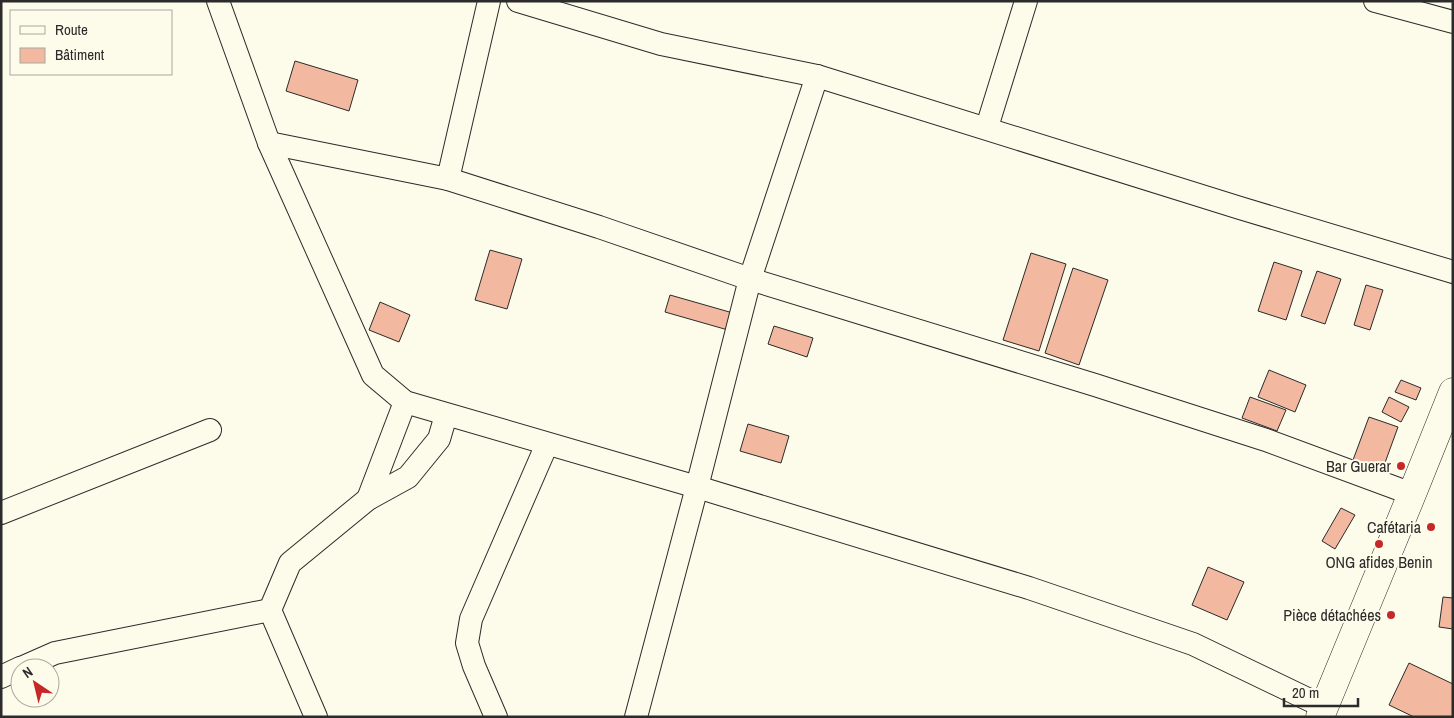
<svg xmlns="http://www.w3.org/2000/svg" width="1454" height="718" viewBox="0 0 1454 718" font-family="'Archivo Narrow',sans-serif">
  <rect width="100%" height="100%" fill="#fdfbea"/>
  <g fill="#f2b8a0" stroke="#2b2b2b">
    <path d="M295,61L358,80L349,111L286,91Z"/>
    <path d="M490,250L522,259L507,309L475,300Z"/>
    <path d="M1031,253L1066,264L1039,351L1003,340Z"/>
    <path d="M1274,262L1302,271L1286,320L1258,311Z"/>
    <path d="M1073,268L1108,280L1079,365L1045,353Z"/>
    <path d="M1317,271L1341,279L1325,324L1301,316Z"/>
    <path d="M1366,285L1383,290L1370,330L1354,325Z"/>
    <path d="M670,295L733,313L728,330L665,312Z"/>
    <path d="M380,302L410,315L399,342L369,330Z"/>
    <path d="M774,326L813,338L807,357L768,344Z"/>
    <path d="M1269,370L1306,385L1295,412L1258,397Z"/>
    <path d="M1401,380L1421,388L1416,400L1395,392Z"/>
    <path d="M1250,397L1286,410L1277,431L1242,418Z"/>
    <path d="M1389,397L1409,407L1401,422L1382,412Z"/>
    <path d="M1369,417L1398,427L1382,471L1353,460Z"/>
    <path d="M748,424L789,436L781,463L740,451Z"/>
    <path d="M1341,508L1355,515L1335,549L1322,541Z"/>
    <path d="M1208,567L1244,582L1227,620L1192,605Z"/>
    <path d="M1443,597L1453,598V629L1439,627Z"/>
    <path d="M1409,663L1453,684V717H1414L1389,705Z"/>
  </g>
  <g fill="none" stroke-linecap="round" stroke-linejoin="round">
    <g stroke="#2b2b2b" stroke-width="24">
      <g id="minor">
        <path d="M218,1L269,143L373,375L405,402L697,487L1029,588L1193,644L1324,707"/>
        <path d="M518,1L661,44L817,76L1240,208L1453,272"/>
        <path d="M1375,1L1453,22"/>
        <path d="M987,127L1026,1"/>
        <path d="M269,143L448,179L599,227L750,279L1095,385L1266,440L1412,494"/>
        <path d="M448,179L489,1"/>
        <path d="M368,499L405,402"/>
        <path d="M1,513L210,430"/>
        <path d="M21,668L55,653L270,610"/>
        <path d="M1,677L20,668"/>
        <path d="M316,717L270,610L290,563L368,499L408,477L439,439L446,415"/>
        <path d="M496,717L474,666L467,643L471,619L547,444"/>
        <path d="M636,717L697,487L750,279L817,76"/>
      </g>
    </g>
    <g stroke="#2b2b2b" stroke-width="29">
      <path id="secondary" d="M1320,717L1412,494L1453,392"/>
    </g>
    <use href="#minor" stroke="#fdfbea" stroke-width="22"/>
    <use href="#secondary" stroke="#fdfbea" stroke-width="28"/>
  </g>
  <g fill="#c62828" stroke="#fdfbea" stroke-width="2">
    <circle cx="1401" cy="466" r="5"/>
    <circle cx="1431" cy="527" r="5"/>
    <circle cx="1379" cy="544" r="5"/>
    <circle cx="1391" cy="615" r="5"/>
  </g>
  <g text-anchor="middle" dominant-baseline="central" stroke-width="4" stroke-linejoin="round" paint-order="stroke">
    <g font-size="16" fill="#2b2b2b" stroke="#fdfbea" text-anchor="end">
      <text x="1391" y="466">Bar Guerar</text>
      <text x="1421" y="527">Cafétaria</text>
      <text x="1379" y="562" text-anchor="middle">ONG afides Benin</text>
      <text x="1381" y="615">Pièce détachées</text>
    </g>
  </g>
  <rect width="1454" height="718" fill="none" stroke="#2b2b2b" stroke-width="5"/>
  <rect x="10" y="10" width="162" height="65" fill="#fdfbea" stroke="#a9a89e"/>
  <rect x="20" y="26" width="25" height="8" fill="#fdfbea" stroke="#a9a89e"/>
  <text x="55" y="35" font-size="15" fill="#2b2b2b">Route</text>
  <rect x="20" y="48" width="25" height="15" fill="#f2b8a0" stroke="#a9a89e"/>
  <text x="55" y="60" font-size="15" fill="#2b2b2b">Bâtiment</text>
  <g transform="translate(35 683) rotate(325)"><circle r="24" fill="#fdfbea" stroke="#a9a89e"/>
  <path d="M0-4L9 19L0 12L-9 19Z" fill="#c62828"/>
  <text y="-8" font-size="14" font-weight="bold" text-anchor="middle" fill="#2b2b2b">N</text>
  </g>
  <path d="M1284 698v8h74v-8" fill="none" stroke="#2b2b2b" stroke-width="2.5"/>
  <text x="1292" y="698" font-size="15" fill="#2b2b2b" stroke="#fdfbea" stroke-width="4" paint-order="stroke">20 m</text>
</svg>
